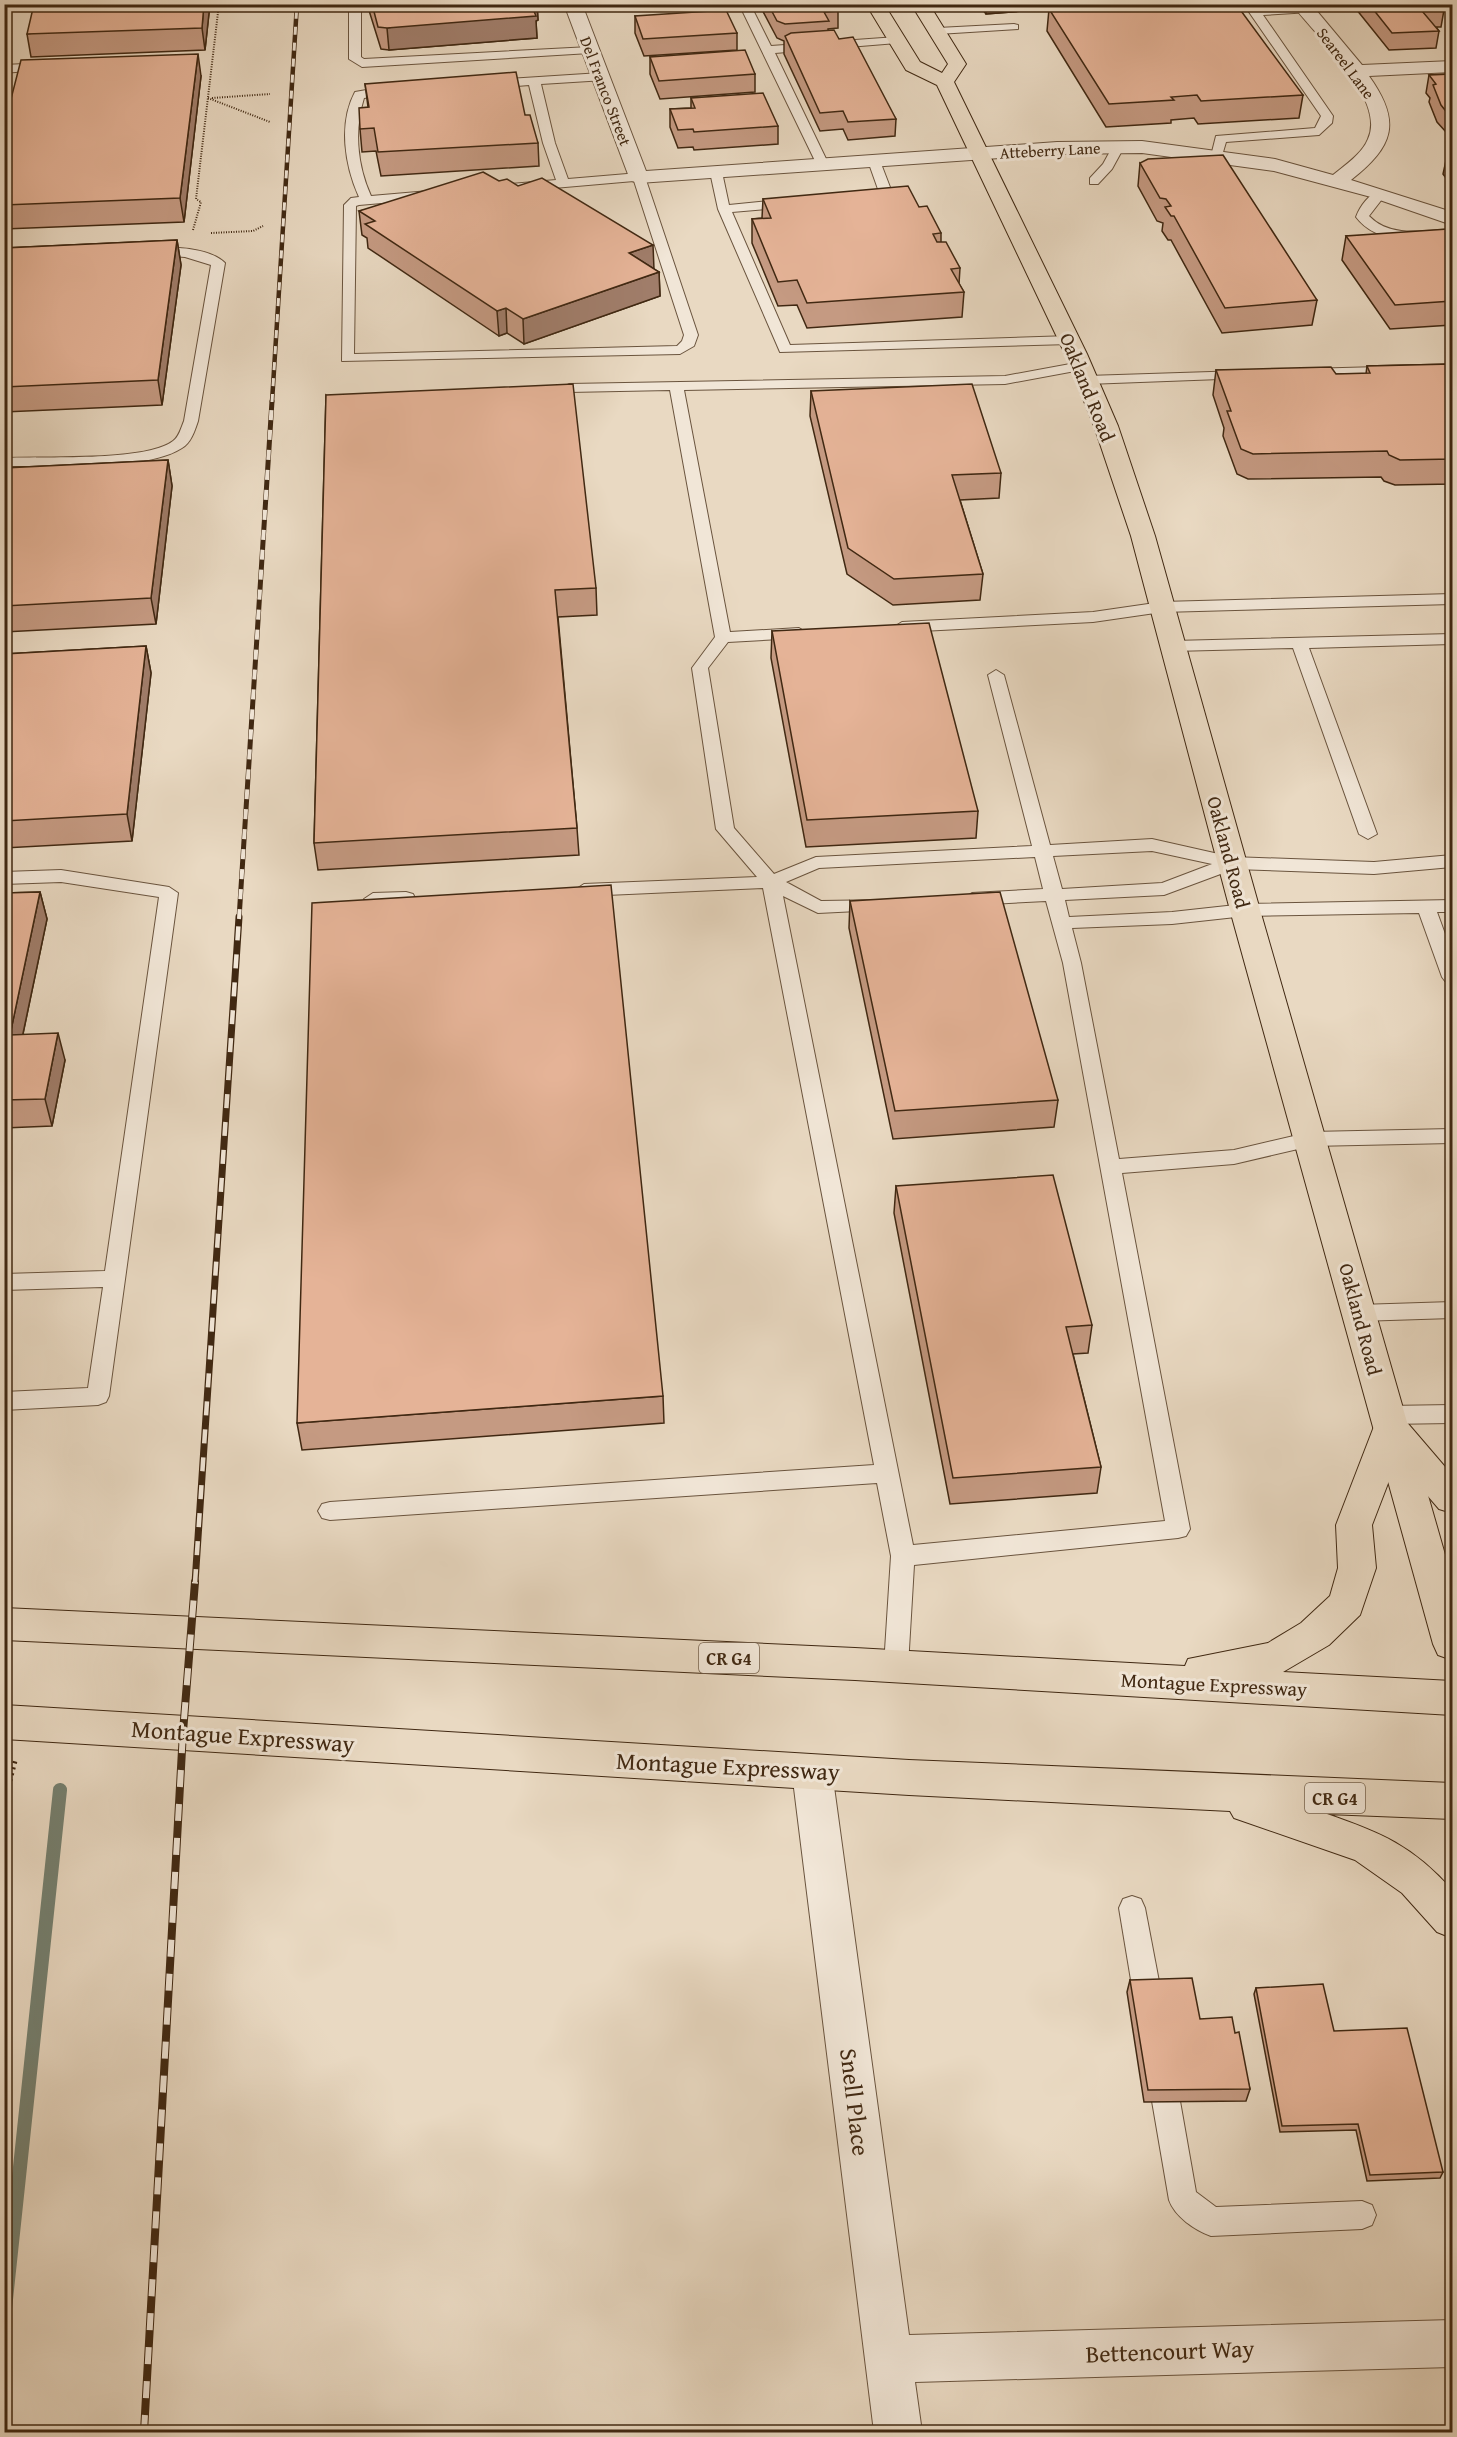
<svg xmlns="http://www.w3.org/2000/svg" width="1457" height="2437" viewBox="0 0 1457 2437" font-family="'Gentium Book Plus',serif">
  <rect width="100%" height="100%" fill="#e9d9c2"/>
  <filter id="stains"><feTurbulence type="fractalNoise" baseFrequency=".00333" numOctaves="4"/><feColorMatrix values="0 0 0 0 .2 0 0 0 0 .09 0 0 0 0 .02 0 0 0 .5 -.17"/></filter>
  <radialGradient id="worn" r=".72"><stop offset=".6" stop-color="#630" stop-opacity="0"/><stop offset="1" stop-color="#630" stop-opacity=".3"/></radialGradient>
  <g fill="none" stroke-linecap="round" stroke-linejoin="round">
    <path stroke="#758070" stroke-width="14" d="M4,2318L60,1790"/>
    <g stroke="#6a543e" stroke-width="2">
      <g id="lane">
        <path d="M349,4H361V57L364,59L590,47L596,50L590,53L362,67L349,59Z"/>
        <path d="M588,4H639L634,7L575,12L569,9Z"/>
        <path d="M743,6H751L771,46L897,37L903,40L897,43L775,53L829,165L827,168L823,169L817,165L741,8Z"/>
        <path d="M1306,7L1310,8V12L1263,15L1333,116L1332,123L1319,135L1226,142L1221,159H1213L1211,156L1216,136L1315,128L1321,116L1249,12L1255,9Z"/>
        <path d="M1014,24L1018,25V29L938,34L932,31L938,28Z"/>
        <path d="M46,63L52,67L50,69L4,73V65Z"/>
        <path d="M601,73L607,77L605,80L541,84L555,143L568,179L639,173L645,177L698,335L694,346L680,354L342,361L344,205L351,198L359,197C345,166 338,124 355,92L395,85L401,89L395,93L364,98C354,130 357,165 371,196L556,180L543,143L529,85L492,88L486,84L492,80ZM634,181L684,335L682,341L677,346L354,354L356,206L359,205Z"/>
        <path d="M1118,143L1124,147L1112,169L1098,184H1090V178L1103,164L1114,144Z"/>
        <path d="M874,157L880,161L893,195C887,201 871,202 862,200V194L879,192L868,161Z"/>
        <path d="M716,168L722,172L729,205L791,199L797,203L791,207L732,212L790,345L1070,336L1077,340L1070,344L780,352L718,209L710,172Z"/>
        <path d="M1380,190L1386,194L1369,216C1390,238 1423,231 1451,229L1452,237C1420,241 1378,246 1356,217C1360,206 1369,194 1380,190Z"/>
        <path d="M150,247C171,247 209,247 225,263L198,421C195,430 191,443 182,448C145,472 50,465 4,466V458C42,456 145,462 173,441C179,437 181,428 184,421L211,265L185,257L145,254V248Z"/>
        <path d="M1081,362L1088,366L1086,369L1005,384L684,390L730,632L799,628L807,633L799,638L728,642L708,668L734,828L774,874L816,857L1032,846L988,675L996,670L1004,675L1050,845L1152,839L1232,857L1374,862L1452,855V867L1374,874L1234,869L1164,895L1065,900L1069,917L1172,912L1245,904L1452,900V912H1437L1452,953V983L1445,981L1442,977L1419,913L1245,916L1172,924L1072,928L1081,963L1119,1159L1234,1150L1311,1132L1452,1129V1143L1311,1146L1234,1164L1122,1173L1190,1529L1186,1536L1178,1538L914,1565L908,1666L905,1673L896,1676L887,1673L884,1666L891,1556L877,1483L330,1520L322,1518L318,1511L322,1504L330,1502L874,1465L763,888L584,896L575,890L584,884L757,877L716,829L692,668L715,637L670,390L569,392L562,388L569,384L1005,376ZM1152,851L1212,864L1162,883L1062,889L1053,856ZM1035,857L1043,889L972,893L963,899L972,905L1046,901L1063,963L1165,1521L913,1545L783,896L818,913L878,910L887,904L885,900L821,901L786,882L819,868Z"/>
        <path d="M1452,365V373L1306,377L1299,373L1306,369Z"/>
        <path d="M1242,371L1249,375L1247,378L1087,384L1080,380L1087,376Z"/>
        <path d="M1452,594V604L1162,612L1093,622L902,632L894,627L902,622L1093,612L1162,602Z"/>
        <path d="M1452,634V644L1309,648L1377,834L1368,839L1359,834L1293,648L1173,651L1165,646L1173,641Z"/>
        <path d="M61,870L169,887L178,893L109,1396L106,1402L98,1405L4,1410V1392L88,1388L103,1287L4,1290V1274L105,1271L159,897L61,882L4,884V872Z"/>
        <path d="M406,892L413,894L415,898L413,902L373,905L364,899L373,893Z"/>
        <path d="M1452,1302V1318L1359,1321L1351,1319L1348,1313L1351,1307L1359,1305Z"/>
        <path d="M1452,1405V1423L1387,1424L1379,1421L1376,1415L1379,1409L1387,1406Z"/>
        <path d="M1132,1896L1141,1899L1145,1908L1161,1992L1157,2001L1147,2005L1137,2001L1133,1992L1119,1908L1123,1899Z"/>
        <path d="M1166,2088L1176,2091L1180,2101L1196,2192L1216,2207L1362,2201L1372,2205L1376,2215L1372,2225L1362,2229L1211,2236C1195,2230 1175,2217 1169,2200L1152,2101L1156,2091Z"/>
      </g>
    </g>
    <g stroke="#6a543e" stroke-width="2">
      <g id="street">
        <path d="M564,4H582L646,171L1057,142L1142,141L1275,159L1333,175C1345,165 1362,154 1368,139C1387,98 1314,35 1292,4H1311L1362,65L1452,61V72L1369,76C1402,122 1394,146 1351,180L1452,212V225L1371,197L1274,171L1142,153L1057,154L639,183L632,181L629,177Z"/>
        <path d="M812,1755L826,1760L832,1772L909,2335L1452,2320V2367L915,2382L922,2432H874L792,1772L798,1760Z"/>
      </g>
    </g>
    <g stroke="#402812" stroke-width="2">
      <path id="primary" d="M866,4H884L920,62L942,73L948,64L911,4H929L966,64L954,82L1087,354L1118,426L1155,536L1260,910L1452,1579V1660L1438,1655L1433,1644L1230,910L1131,536L1094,426L1065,354L937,85L906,70Z"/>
    </g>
    <g stroke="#402812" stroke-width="2">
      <g id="highway">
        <path d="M1391,1415L1404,1419L1452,1475V1513L1439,1509L1397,1460L1372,1525L1376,1568L1360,1615L1329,1645L1283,1672L1452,1681V1715L855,1680L4,1640V1608L855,1648L1185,1666L1188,1659L1268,1643L1301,1623L1330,1596L1338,1568L1336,1525L1373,1429L1378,1419Z"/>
        <path d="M4,1705L909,1760L1452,1783V1819L1327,1814C1382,1833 1413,1846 1452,1890V1938L1437,1932L1402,1893L1355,1860L1234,1818L1230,1811L909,1795L4,1739Z"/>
      </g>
    </g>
    <g stroke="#402812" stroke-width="2" stroke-dasharray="1 1.5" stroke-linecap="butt">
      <path d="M208,98L270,122"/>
      <path d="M212,98L270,94"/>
      <path d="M193,230L201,202L196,199L219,4"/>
      <path d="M211,233L253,231L263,226"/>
    </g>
    <path stroke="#402812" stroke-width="4.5" stroke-dasharray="2 4" stroke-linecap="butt" d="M4,1804L16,1758"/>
    <use href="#lane" fill="#f1e6d7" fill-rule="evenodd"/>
    <use href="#street" fill="#f1e6d7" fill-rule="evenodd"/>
    <use href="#primary" fill="#e9d9c2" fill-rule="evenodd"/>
    <use href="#highway" fill="#e9d9c2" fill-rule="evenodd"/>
    <g stroke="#402812" stroke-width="4.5">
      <path id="rail-far3" d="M272,402L297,4"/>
    </g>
    <g stroke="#402812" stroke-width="5">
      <path id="rail-far2" d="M239,919L272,401"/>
    </g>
    <g stroke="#402812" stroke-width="7">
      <path id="rail-far1" d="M195,1583L239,917"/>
    </g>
    <g stroke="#402812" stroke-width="8">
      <path id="rail" d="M144,2432L183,1732L195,1582"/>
    </g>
    <use href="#rail-far3" stroke="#f1e6d7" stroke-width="3" stroke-dasharray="8" stroke-linecap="butt"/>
    <use href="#rail-far2" stroke="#f1e6d7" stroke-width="4" stroke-dasharray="10" stroke-linecap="butt"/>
    <use href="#rail-far1" stroke="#f1e6d7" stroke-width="4.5" stroke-dasharray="14" stroke-linecap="butt"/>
    <use href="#rail" stroke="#f1e6d7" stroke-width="6" stroke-dasharray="17" stroke-linecap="butt"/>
  </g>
  <g fill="#c59a82" stroke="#402812" stroke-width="1.5">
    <path d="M210,4L205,50L31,57L27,34Z"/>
    <path d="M367,4H537L538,20L536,21L537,38L389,50L381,49Z"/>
    <path d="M759,4H835L838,11V28L828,29V30L839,39L896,119L895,136L848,140L843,129L820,131L784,54V41L777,38Z"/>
    <path d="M978,4H1085V6L1065,8L1303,95L1299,118L1198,124L1194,118L1171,120V123L1106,127L1047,31L1049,9L986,14Z"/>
    <path d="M1352,4H1439L1444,10L1441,27H1436L1439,31L1436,48L1389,50Z"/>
    <path d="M635,16L737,33V50L644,56L635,33Z"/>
    <path d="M650,57L755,74V92L660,99L650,74Z"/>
    <path d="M1452,74V132H1446L1437,122L1429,102L1430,98L1426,93L1429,75Z"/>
    <path d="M201,76L184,222L4,229V126Z"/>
    <path d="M365,84L525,115L538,143L539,166L381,176L376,151L362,152L360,129L368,107Z"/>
    <path d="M691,98L778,126V144L694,150L693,147L678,148L670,127V109L691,108Z"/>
    <path d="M1452,155V186L1443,174L1447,156Z"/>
    <path d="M1140,163L1317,300L1312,325L1222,333L1171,240H1168L1162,231L1163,223L1157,221L1138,186Z"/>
    <path d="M499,181L659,272L660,296L524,344L507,333L499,336L368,248L367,238L362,235L359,211Z"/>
    <path d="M763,199L919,207L941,233V242L960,268L959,284L964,292L962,317L807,328L797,305L778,306L752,243V219L762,218Z"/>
    <path d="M1452,234V325L1390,329L1342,260L1346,236Z"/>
    <path d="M177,240L181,265L162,405L4,412V248Z"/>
    <path d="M1452,364V484L1395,485L1384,481L1381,477L1248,479L1237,474L1223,436L1224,428L1213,395L1216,370L1336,374H1366L1367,366Z"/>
    <path d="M811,391L1001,473L999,498L960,500L983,574L980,600L893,605L847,574L810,416Z"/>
    <path d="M326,395L596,588L597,615L558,617L577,828L579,855L318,870L314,843Z"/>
    <path d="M168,460L172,486L156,624L4,632V468Z"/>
    <path d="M772,631L978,811L976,838L806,847L771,658Z"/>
    <path d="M146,646L151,673L132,841L4,848V654Z"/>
    <path d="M40,892L47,919L23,1034L65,1060L52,1126L4,1128V893Z"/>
    <path d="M850,901L1058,1100L1054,1127L893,1139L849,928Z"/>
    <path d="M896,1186L1092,1325L1088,1353L1073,1354L1101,1467L1097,1493L950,1504L894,1213Z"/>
    <path d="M663,1396L664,1423L302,1450L297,1423Z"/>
    <path d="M1130,1980L1200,2019L1235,2033L1250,2089L1246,2101L1144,2102L1127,1992Z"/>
    <path d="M1256,1988L1334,2031L1443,2172L1440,2178L1367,2181L1356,2130L1280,2132L1254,1994Z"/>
  </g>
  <g fill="#a07d6a" stroke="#402812" stroke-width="1.5">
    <path d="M204,4H210L205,50L202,28Z"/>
    <path d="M529,4H537L538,20L536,21L537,38L389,50L387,28Z"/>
    <path d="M986,4H1085V6L986,14Z"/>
    <path d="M198,54L201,76L184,222L180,198Z"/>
    <path d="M177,240L181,265L162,405L158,380Z"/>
    <path d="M653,245L654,269L629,253Z"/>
    <path d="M659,272L660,296L524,344L523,319Z"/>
    <path d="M506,308L507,333L499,336L497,311Z"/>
    <path d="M168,460L172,486L156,624L151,598Z"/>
    <path d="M146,646L151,673L132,841L127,814Z"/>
    <path d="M40,892L47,919L17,1062L10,1035Z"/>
    <path d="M58,1033L65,1060L52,1126L45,1099Z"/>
  </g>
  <g fill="#e5b397" stroke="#402812" stroke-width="1.5">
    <path d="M34,4H204L202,28L27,34Z"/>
    <path d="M372,4H531L536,16L387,28L378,27Z"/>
    <path d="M768,4H835L838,11L824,12L829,21L785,24L777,21Z"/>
    <path d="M1122,4H1236L1303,95L1201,101L1197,95L1171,97L1174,100L1109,104L1049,9Z"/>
    <path d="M1369,4H1439L1444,10L1422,11L1439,31L1392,33Z"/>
    <path d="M726,10L737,33L643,39L635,16Z"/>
    <path d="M834,30L839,39L853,37L896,119L848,122L843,111L820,113L785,36L791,33Z"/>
    <path d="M745,50L755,74L659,81L650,57Z"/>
    <path d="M198,54L180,198L4,205V126L21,60Z"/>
    <path d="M516,72L525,115H530L538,143L378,152L374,128L360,129L359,108L369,107L365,84Z"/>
    <path d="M1452,74V114L1449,115L1441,105L1433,85L1436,84L1429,75Z"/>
    <path d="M763,93L778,126L694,132L693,129L678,130L670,109L695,108L691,98Z"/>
    <path d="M1223,155L1317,300L1225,308L1174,216H1171L1165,207L1171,206L1166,199L1160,198L1140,163L1148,159Z"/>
    <path d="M1452,155V163L1447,156Z"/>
    <path d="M483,172L499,181L507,179L518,186L542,178L653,245L629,253L659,272L523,319L506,308L497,311L365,224L375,221L359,211Z"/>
    <path d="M908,186L919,207L927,206L941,233L933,234L937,242H946L960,268L951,269L964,292L807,303L797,280L778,282L752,219L771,218L763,199Z"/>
    <path d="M1448,229L1452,234V301L1395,305L1346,236Z"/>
    <path d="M177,240L158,380L4,387V248Z"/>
    <path d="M1452,364V459L1400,460L1389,455L1387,451L1253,454L1241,449L1227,411H1231L1216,370L1331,367L1336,374L1370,373L1367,366Z"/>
    <path d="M573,384L596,588L555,590L577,828L314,843L326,395Z"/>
    <path d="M972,384L1001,473L952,475L983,574L894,579L848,548L811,391Z"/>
    <path d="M168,460L151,598L4,606V468Z"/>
    <path d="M929,623L978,811L807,820L772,631Z"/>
    <path d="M146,646L127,814L4,821V654Z"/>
    <path d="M611,885L663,1396L297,1423L312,903Z"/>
    <path d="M40,892L10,1035L58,1033L45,1099L4,1100V893Z"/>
    <path d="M1000,892L1058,1100L895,1111L850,901Z"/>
    <path d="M1053,1175L1092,1325L1066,1327L1101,1467L953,1478L896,1186Z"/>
    <path d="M1192,1978L1200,2019L1232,2017L1235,2033L1239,2032L1250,2089L1148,2090L1130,1980Z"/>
    <path d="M1323,1984L1334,2031L1407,2028L1443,2172L1370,2175L1358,2124L1282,2126L1256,1988Z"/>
  </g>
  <g text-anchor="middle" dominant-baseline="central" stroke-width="6" stroke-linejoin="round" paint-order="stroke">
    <g font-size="16" fill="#402812" stroke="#f1e6d7">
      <text transform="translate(1346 63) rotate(53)">Seareel Lane</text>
      <text transform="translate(606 91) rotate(69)">Del Franco Street</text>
      <text transform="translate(1050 150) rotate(-3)">Atteberry Lane</text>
    </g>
    <g fill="#f1e6d7" stroke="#75614d" stroke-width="1.5">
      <rect x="699" y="1643" width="60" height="30" rx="4.5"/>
      <rect x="1305" y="1783" width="60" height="30" rx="4.5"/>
    </g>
    <g font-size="18" font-weight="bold" fill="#402812">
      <text x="729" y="1658">CR G4</text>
      <text x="1335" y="1798">CR G4</text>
    </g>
    <g font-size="20" fill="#402812" stroke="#f1e6d7">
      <text transform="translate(1088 387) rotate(68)">Oakland Road</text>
      <text transform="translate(1229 852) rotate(75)">Oakland Road</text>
      <text transform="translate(1361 1319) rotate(75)">Oakland Road</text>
      <text transform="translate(1214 1684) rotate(3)">Montague Expressway</text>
    </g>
    <g font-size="24" fill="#402812" stroke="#f1e6d7">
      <text transform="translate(243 1736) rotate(4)">Montague Expressway</text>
      <text transform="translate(728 1766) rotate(3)">Montague Expressway</text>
      <text transform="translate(855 2102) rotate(83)">Snell Place</text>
      <text transform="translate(1170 2351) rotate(-2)">Bettencourt Way</text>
    </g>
  </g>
  <rect width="1457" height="2437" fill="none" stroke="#e9d9c2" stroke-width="24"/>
  <rect x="6" y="6" width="1445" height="2425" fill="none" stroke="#402812" stroke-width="3"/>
  <rect x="12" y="12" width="1433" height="2413" fill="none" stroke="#402812" stroke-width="1.5"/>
  <rect width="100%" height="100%" filter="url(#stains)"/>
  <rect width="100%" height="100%" fill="url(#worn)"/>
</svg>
